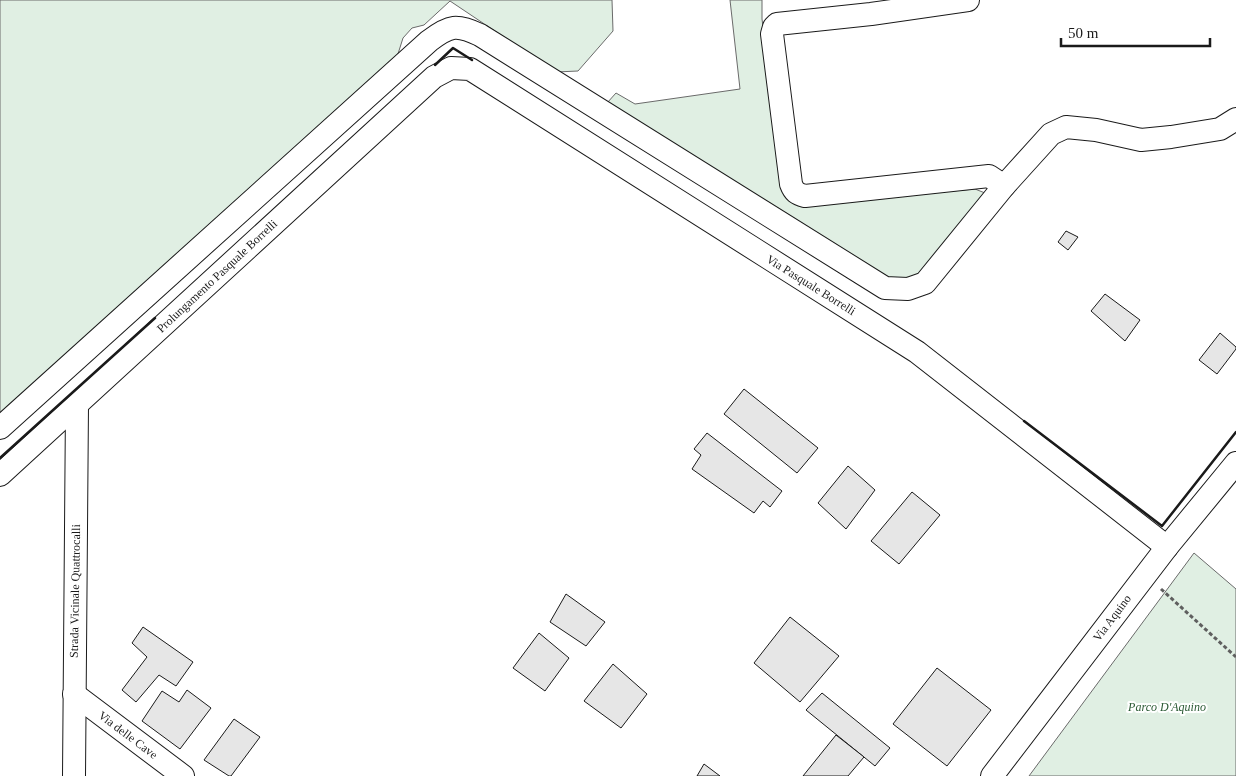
<svg xmlns="http://www.w3.org/2000/svg" width="1236" height="776" viewBox="0 0 1236 776" font-family="Georgia,serif">
  <rect width="100%" height="100%" fill="#fff"/>
  <g fill="#e0efe3" stroke="#6a6a6a">
    <path d="M0,0H612L613,31L578,71L556,72L450,1L424,25L412,28L403,38L397,57L0,419Z"/>
    <path d="M730,0H762V19L783,183L811,203L975,189L990,195L929,273L894,281L607,103L616,93L635,104L740,89Z"/>
    <path d="M1194,553L1236,589V776H1029Z"/>
  </g>
  <g fill="#e6e6e6" stroke="#1a1a1a">
    <path d="M1066,231L1078,237L1068,250L1058,242Z"/>
    <path d="M1105,294L1140,320L1125,341L1091,311Z"/>
    <path d="M1220,333L1236,347V349L1217,374L1199,360Z"/>
    <path d="M744,389L818,448L797,473L724,414Z"/>
    <path d="M707,433L782,491L770,507L763,501L754,513L692,469L701,455L694,449Z"/>
    <path d="M848,466L875,490L846,529L818,503Z"/>
    <path d="M912,492L940,515L899,564L871,541Z"/>
    <path d="M566,594L605,622L586,646L550,622Z"/>
    <path d="M790,617L839,656L800,702L754,663Z"/>
    <path d="M143,627L193,662L176,686L159,675L136,702L122,690L147,657L132,643Z"/>
    <path d="M539,633L569,658L545,691L513,668Z"/>
    <path d="M613,664L647,694L621,728L584,701Z"/>
    <path d="M937,668L991,710L947,766L893,724Z"/>
    <path d="M187,690L211,708L180,749L142,721L162,691L179,702Z"/>
    <path d="M822,693L890,748L875,766L806,710Z"/>
    <path d="M234,719L260,737L231,776H229L204,760Z"/>
    <path d="M836,735L864,757L848,776H803Z"/>
    <path d="M704,764L720,776H697Z"/>
  </g>
  <g fill="none" stroke-linecap="round" stroke-linejoin="round">
    <g stroke="#1a1a1a" stroke-width="24">
      <g id="minor">
        <path d="M968,0L871,14L777,24L774,27L772,34L791,184C794,192 797,194 805,196L989,176L1004,186"/>
        <path d="M0,428L429,41C450,25 457,24 480,35L885,288L908,289L925,283L1004,186L1051,134L1066,127L1096,130L1141,140L1171,137L1220,129L1236,119"/>
        <path d="M0,475L434,77L451,68L470,69L917,352L1167,547"/>
        <path d="M74,694L183,776"/>
        <path d="M74,776L77,405"/>
        <path d="M992,776L1167,547L1236,463"/>
      </g>
    </g>
    <path stroke="#5f5f5f" stroke-width="3" stroke-dasharray="4 2.5" stroke-linecap="butt" d="M1161,589L1236,657"/>
    <use href="#minor" stroke="#fff" stroke-width="22"/>
    <g stroke="#1a1a1a" stroke-width="2.5">
      <path d="M435,65L453,48L472,60"/>
      <path d="M1024,421L1162,526L1236,432"/>
      <path d="M0,458L155,318"/>
    </g>
  </g>
  <g text-anchor="middle" dominant-baseline="central" stroke-width="4" stroke-linejoin="round" paint-order="stroke">
    <g font-size="12" fill="#1a1a1a" stroke="#fff">
      <text transform="translate(217 276) rotate(-43)">Prolungamento Pasquale Borrelli</text>
      <text transform="translate(811 285) rotate(32)">Via Pasquale Borrelli</text>
      <text transform="translate(75 591) rotate(-89)">Strada Vicinale Quattrocalli</text>
      <text transform="translate(1112 618) rotate(-53)">Via Aquino</text>
      <text transform="translate(128 735) rotate(37)">Via delle Cave</text>
    </g>
    <g font-size="12" font-style="italic" fill="#2b5a34" stroke="#fff">
      <text x="1167" y="707">Parco D'Aquino</text>
    </g>
  </g>
  <path d="M1061 38v8h149v-8" fill="none" stroke="#1a1a1a" stroke-width="2.5"/>
  <text x="1068" y="38" font-size="15" fill="#1a1a1a" stroke="#ffffff" stroke-width="4" paint-order="stroke">50 m</text>
</svg>
